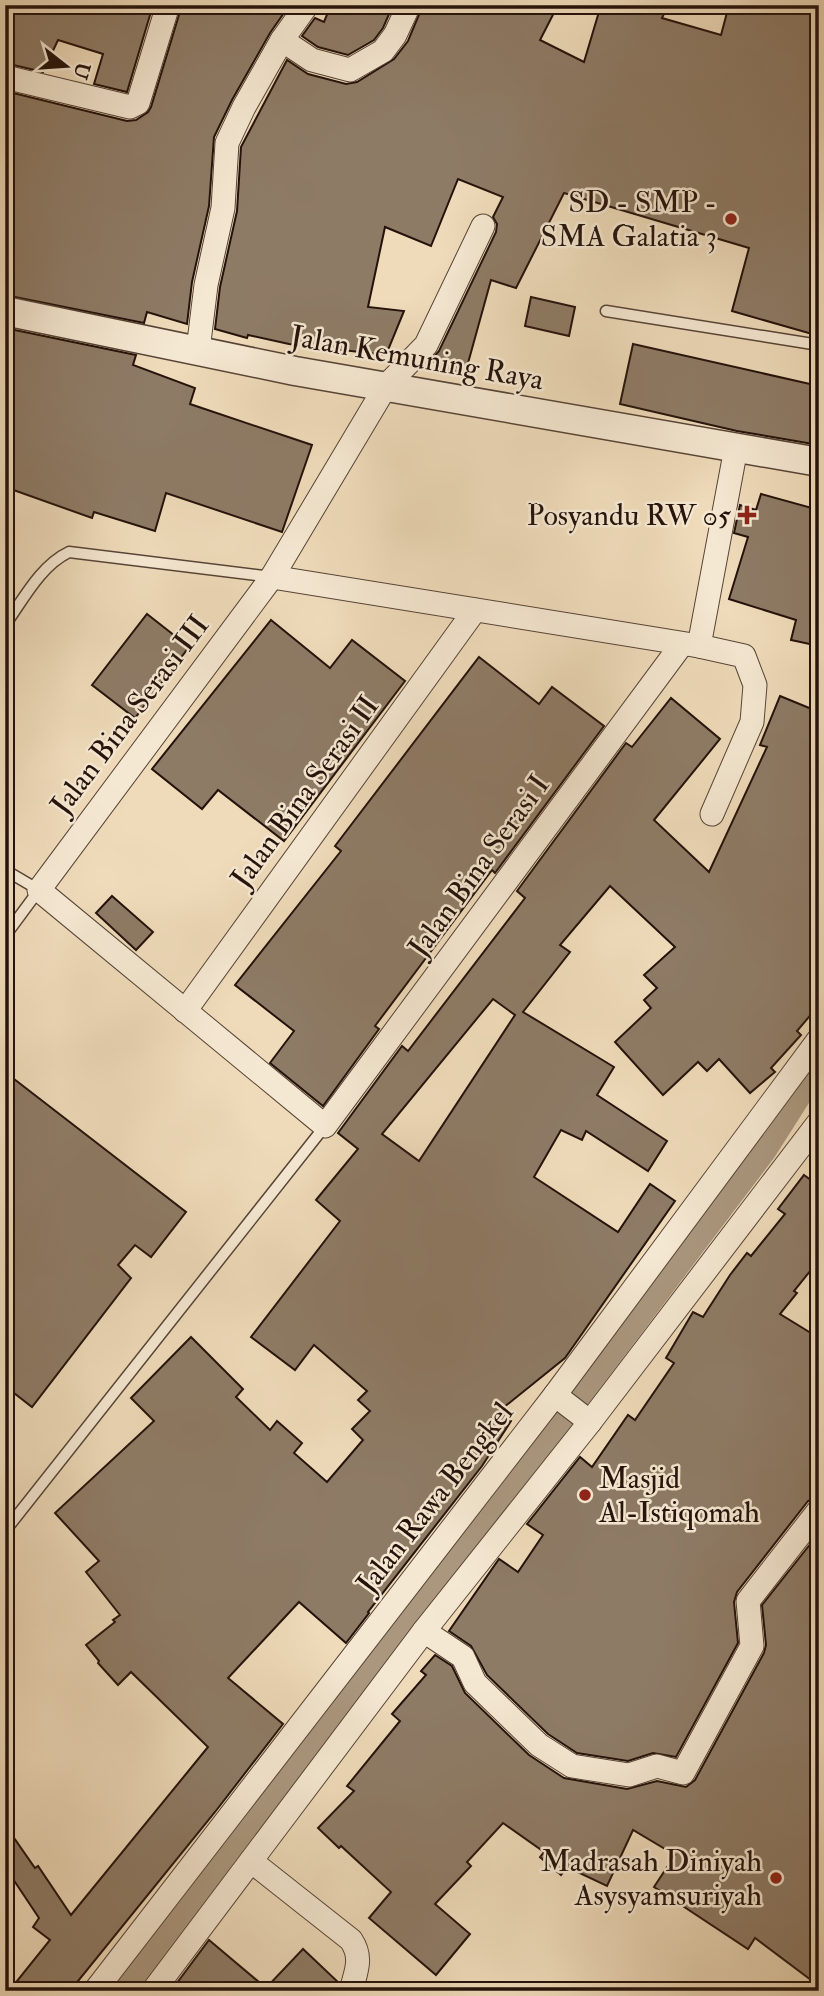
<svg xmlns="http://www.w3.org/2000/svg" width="824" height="1996" viewBox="0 0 824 1996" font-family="'IM FELL Double Pica',serif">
  <rect width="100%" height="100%" fill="#efdbba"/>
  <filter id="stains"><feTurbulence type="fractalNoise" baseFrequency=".00286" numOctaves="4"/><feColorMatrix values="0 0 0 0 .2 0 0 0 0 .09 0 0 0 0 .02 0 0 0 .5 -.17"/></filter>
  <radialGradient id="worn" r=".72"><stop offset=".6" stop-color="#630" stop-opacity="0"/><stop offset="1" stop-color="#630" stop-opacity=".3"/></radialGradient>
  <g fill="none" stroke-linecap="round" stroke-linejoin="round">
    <path stroke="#aa977e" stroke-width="30" d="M126,1991L762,1149L819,1059"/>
  </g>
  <g fill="#8e7b66" stroke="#24120b" stroke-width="2" fill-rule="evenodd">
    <path d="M5,5H153L127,92L94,84L103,54L58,40L43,72L5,63Z"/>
    <path d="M182,5H279L286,10L270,33L232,100L214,137L209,206L192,282L187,324L147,312L144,323L5,295V91L127,121L136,120L148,112L151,107Z"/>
    <path d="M331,5H393L383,28L374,40L348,55L318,47L302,36L315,18L324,22Z"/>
    <path d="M423,5H558L540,40L584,62L601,5H668L662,18L721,35L729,5H819V86L812,105L819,107V336L732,311L749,248L564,193L516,288L491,280L465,374L437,366L438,362L430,361L439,351L496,232L497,224L493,217L503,197L458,179L431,246L385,227L368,307L404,311L386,355L289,344L248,335L247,338L215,329L220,287L237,211L241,147L287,60L308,74L346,84L357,82L394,59L408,41Z"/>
    <path d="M531,297L575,307L569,336L525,326Z"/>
    <path d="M5,328L136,355L133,365L195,388L190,404L312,445L282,532L166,493L155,531L94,512L92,518L5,487Z"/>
    <path d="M633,344L819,386V445L737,431L620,404Z"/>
    <path d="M761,494L819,510V646L791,640L796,620L729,599L748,537L734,533L740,505L756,510Z"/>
    <path d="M147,614L189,647L135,718L92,685Z"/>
    <path d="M271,620L330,668L352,640L405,681L284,841L218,790L202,809L152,769Z"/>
    <path d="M479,657L539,704L552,687L604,726L495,873L492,870L375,1026L379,1029L323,1106L270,1063L294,1031L235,985L341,851L335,846Z"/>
    <path d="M780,696L819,712V1005L797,1031L801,1035L771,1068L775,1072L750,1093L719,1059L707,1071L698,1062L663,1095L615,1042L651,1008L644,1000L657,988L644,975L675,947L610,886L560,945L570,952L523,1012L614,1067L597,1095L667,1141L648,1171L586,1131L582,1140L561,1130L534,1177L618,1232L650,1184L675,1201L565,1358L498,1412L511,1421L482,1466L368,1612L369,1613L346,1643L299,1602L228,1678L283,1724L215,1812L70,1991H9L50,1940L33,1927L39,1918L5,1867V1825L35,1868L38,1866L71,1915L208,1747L131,1672L118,1685L98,1663L99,1661L86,1645L115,1622L113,1620L120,1615L86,1572L99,1561L55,1513L154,1421L131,1398L191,1337L243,1389L236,1397L270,1430L277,1421L302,1443L294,1453L327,1482L363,1440L352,1429L370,1411L358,1400L367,1391L314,1345L295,1370L251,1337L340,1221L316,1200L358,1149L338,1133L402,1046L408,1051L525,898L517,891L626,743L632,747L671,698L720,739L654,820L709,872L767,747L760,745ZM493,999L515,1015L419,1161L382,1134Z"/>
    <path d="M112,896L153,932L136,950L96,913Z"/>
    <path d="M5,1072L186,1212L151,1257L135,1245L118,1265L131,1278L32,1407L5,1386Z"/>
    <path d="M804,1175L819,1186V1260L794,1291L797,1293L780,1314L819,1338V1496L808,1501L737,1592L734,1602L738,1643L676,1757L653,1753L628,1761L577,1753L548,1734L487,1675L471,1646L449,1631L499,1559L518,1572L543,1535L527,1524L580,1457L592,1467L628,1415L635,1420L674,1363L666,1358L693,1312L703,1317L730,1275L747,1253L751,1256L785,1214L778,1209Z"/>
    <path d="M819,1533V1986L755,1938L748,1949L654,1887L675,1855L633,1830L607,1886L567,1867L561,1875L540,1857L544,1852L503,1823L467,1862L471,1866L435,1904L470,1934L436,1975L369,1918L391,1892L341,1846L339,1848L318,1828L354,1791L347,1786L400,1721L392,1714L426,1675L421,1671L435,1655L452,1666L465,1693L529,1755L564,1778L627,1789L657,1781L686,1787L695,1780L764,1653L766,1645L762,1605Z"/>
    <path d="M209,1940L266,1988L303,1949L339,1983L337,1991H171Z"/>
  </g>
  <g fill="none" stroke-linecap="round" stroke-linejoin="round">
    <g stroke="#574437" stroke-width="13">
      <g id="service">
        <path d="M606,311L819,345"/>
        <path d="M5,625C23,600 40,566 69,552L272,577"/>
        <path d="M5,870L39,890L5,936"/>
        <path d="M5,1531L325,1126"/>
      </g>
    </g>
    <g stroke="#574437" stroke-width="25">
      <g id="minor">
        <path d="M282,40L312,60L350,70L383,51L395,35L409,5"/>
        <path d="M5,77L130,107L138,103L168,5"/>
        <path d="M483,226L426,345L386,386L272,577L39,890L325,1126L682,644"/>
        <path d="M198,350L206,285L223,208L227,143L244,107L282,40L307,5"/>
        <path d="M272,577L699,646L744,656L755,685L752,722L712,814"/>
        <path d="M699,646L736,448"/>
        <path d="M185,1011L475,610"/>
        <path d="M555,1395L590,1422"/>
        <path d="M424,1631L463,1657L475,1683L539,1745L572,1766L629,1775L657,1766L683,1773L752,1646L748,1601L819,1510"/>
        <path d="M251,1861L351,1940C363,1958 356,1971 351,1991"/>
        <path d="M95,1991L555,1395L819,1039"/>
        <path d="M153,1991L424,1631L590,1422L819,1122"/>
      </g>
    </g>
    <g stroke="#574437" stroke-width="31">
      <path id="tertiary" d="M5,311L295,371L819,462"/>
    </g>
    <use href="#service" stroke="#f5e8d2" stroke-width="10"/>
    <use href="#minor" stroke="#f5e8d2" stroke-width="23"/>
    <use href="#tertiary" stroke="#f5e8d2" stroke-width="28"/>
  </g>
  <g fill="#8f2418" stroke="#f5e8d2" stroke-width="2.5">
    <circle cx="731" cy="219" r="7"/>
    <path d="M743.5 504.5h7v7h7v7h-7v7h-7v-7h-7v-7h7z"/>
    <circle cx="585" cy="1495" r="7"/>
    <circle cx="776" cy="1878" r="7"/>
  </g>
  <g text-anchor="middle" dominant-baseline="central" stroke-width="5" stroke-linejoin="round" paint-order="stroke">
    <g font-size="30" fill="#24120b" stroke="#f5e8d2" text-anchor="end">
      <text x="717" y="202">SD - SMP -<tspan x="717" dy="34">SMA Galatia 3</tspan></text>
      <text x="731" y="515">Posyandu RW 05</text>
      <text x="599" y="1478" text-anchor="start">Masjid<tspan x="599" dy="34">Al-Istiqomah</tspan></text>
      <text x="762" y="1861">Madrasah Diniyah<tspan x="762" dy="34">Asysyamsuriyah</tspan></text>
    </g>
    <g font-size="30" fill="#24120b" stroke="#f5e8d2">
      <text transform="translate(417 358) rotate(10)">Jalan Kemuning Raya</text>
      <text transform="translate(130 715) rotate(-53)">Jalan Bina Serasi III</text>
      <text transform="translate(305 792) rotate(-54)">Jalan Bina Serasi II</text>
      <text transform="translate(479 866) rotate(-54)">Jalan Bina Serasi I</text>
      <text transform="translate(435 1498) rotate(-52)">Jalan Rawa Bengkel</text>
    </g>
  </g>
  <rect width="824" height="1996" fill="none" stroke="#efdbba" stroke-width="28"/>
  <rect x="7" y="7" width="810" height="1982" fill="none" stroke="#24120b" stroke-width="3.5"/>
  <rect x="14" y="14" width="796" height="1968" fill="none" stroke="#24120b" stroke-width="2"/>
  <g transform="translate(66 66) rotate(107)" stroke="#f5e8d2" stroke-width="5" paint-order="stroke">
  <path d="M0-5L12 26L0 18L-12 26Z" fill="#24120b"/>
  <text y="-10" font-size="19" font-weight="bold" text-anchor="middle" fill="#24120b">U</text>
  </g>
  <rect width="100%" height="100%" filter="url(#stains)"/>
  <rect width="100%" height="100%" fill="url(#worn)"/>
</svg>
